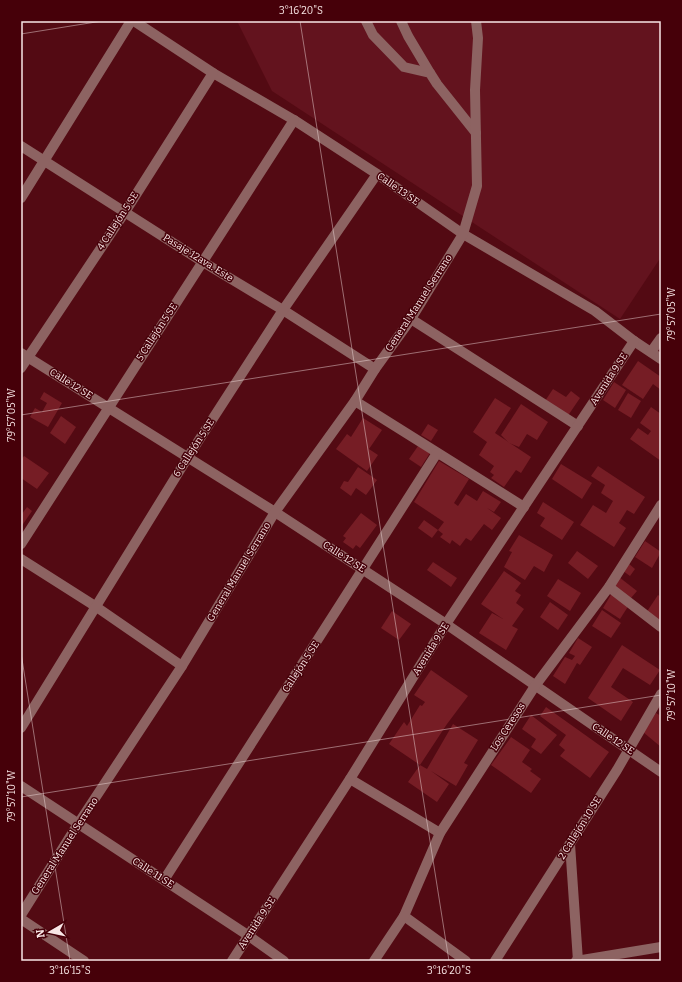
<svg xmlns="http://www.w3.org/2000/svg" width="682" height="982" viewBox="0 0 682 982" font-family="Bitter,serif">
  <rect width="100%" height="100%" fill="#530a13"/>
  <path fill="#63131e" d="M237,21H661V257L620,319L272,91Z"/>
  <g fill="#761d25">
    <path d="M638,361L661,377V390L653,384L643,399L622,385Z"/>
    <path d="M614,382L626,390L615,408L603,400Z"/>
    <path d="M553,389L566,397L571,391L580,398L567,417L545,401Z"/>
    <path d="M44,392L62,403L48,427L30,417L35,408L42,412L47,403L40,399Z"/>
    <path d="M628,393L641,401L631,418L618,410Z"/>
    <path d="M495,398L511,408L495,433L531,457L521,473L516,470L504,487L491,478L494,475L490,472L494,466L479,455L487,442L473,432Z"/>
    <path d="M521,404L548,422L537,440L527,434L519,447L509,443L501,435Z"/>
    <path d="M651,407L661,414V461L630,439L638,428L648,435L651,431L640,423Z"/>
    <path d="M61,416L76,427L65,444L50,433Z"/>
    <path d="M363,418L382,430L369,449L378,455L367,471L336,449L347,434L351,437Z"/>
    <path d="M428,424L438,430L431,441L421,435Z"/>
    <path d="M418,446L430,453L421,467L409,459Z"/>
    <path d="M24,456L49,473L37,489L21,478V460Z"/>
    <path d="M439,461L469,479L454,503L458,506L466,494L477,501L483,491L501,502L494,512L487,508L501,518L492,530L484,524L471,541L466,538L460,546L452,540L450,544L440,537L443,534L438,530L444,522L414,502Z"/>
    <path d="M561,464L592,483L582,499L552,479Z"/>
    <path d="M598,466L645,497L634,514L627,510L619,523L626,528L614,547L580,525L593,505L606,513L613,501L601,493L605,485L591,476Z"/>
    <path d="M358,467L377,480L366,495L356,488L351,496L340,488L344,481L348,482Z"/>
    <path d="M543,502L574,522L562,540L540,526L545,518L537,513Z"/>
    <path d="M27,507L32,511L21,527V515Z"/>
    <path d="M361,513L377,525L360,548L356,545L353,549L343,542L346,538L343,536Z"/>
    <path d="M424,520L438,530L432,538L418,528Z"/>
    <path d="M519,535L553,555L544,572L534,566L525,580L504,567L512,552L509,551Z"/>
    <path d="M645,541L661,552L652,568L635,557Z"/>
    <path d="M577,551L598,566L588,579L568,563Z"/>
    <path d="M433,562L457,578L451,587L427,570Z"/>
    <path d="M628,563L635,569L630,576L623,571Z"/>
    <path d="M504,571L521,583L515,591L521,595L516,603L524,609L512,626L518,629L506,650L479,633L492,613L503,619L481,604Z"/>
    <path d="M619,577L637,591L631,598L611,587Z"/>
    <path d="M558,579L581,593L570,611L547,596Z"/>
    <path d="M612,593L629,605L620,619L603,608Z"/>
    <path d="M658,595L661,597V623L646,613Z"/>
    <path d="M550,602L568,615L558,630L540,617Z"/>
    <path d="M602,610L621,623L611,638L592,626Z"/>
    <path d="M392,611L411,624L399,640L381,628Z"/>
    <path d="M578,638L592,647L580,665L577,663L565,684L553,676L565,657L572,660L575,656L569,653Z"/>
    <path d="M622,645L660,670L650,685L623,668L611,687L633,702L621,721L588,698Z"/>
    <path d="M431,670L468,696L447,724L420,765L389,744L404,722L407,726L420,705L422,706L425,702L414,695Z"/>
    <path d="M546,707L609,752L590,778L560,756L565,750L559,745L566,735L540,716Z"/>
    <path d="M656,713L661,716V747L643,732Z"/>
    <path d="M531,715L557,735L541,754L531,747L536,739L522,729Z"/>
    <path d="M453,724L478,740L464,763L468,765L456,786L431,771L449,784L437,802L408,782L420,765L427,769Z"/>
    <path d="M511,737L530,750L522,762L532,769L530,771L541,779L531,793L491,765Z"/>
  </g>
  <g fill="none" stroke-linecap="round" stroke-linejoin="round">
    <g stroke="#8d6362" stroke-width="10">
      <path d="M134,21L213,73L294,120L377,174L463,234L595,311L634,341L661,359"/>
      <path d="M366,21L373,35L404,67L430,73L437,84L476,133"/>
      <path d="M401,21L408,36L430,73"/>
      <path d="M21,146L203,262L283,310L375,369"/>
      <path d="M21,198L131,21"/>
      <path d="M411,319L578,426"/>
      <path d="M651,352L661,338"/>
      <path d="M21,353L275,512L446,624L661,772"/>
      <path d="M21,368L125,212L213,73"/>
      <path d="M355,401L524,507"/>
      <path d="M21,544L294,120"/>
      <path d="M21,559L95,606L182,666"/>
      <path d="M609,587L661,627"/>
      <path d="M21,728L188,457L283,310L377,174"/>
      <path d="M350,779L440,833"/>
      <path d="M21,786L249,936L284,961"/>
      <path d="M570,844L578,961"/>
      <path d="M164,880L437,453"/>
      <path d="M21,915L78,824L182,666L275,512L355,401L375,369L411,319L463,234L477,186L475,90L478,38L476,21"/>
      <path d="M404,916L466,961"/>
      <path d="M21,919L84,961"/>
      <path d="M232,961L350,779L446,624L634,341"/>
      <path d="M374,961L404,916L440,833L535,686L609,587L661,505"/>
      <path d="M495,961L617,770L661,694"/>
      <path d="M576,961L661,947"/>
    </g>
  </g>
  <path fill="none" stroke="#f9e6e6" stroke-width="1" stroke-opacity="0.45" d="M300,21L449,961M21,34L102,21M21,415L661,314M21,653L70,961M21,797L661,695"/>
  <g text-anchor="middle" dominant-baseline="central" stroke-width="3" stroke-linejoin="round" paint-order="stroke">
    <g font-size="10" fill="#f9e6e6" stroke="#460009">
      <text transform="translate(398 189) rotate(35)">Calle 13 SE</text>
      <text transform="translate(118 221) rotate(-57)">4 Callejón 5 SE</text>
      <text transform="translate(198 258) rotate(32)">Pasaje 12ava. Este</text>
      <text transform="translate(419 303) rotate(-57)">General Manuel Serrano</text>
      <text transform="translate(157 332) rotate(-57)">5 Callejón 5 SE</text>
      <text transform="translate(609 379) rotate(-57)">Avenida 9 SE</text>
      <text transform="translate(71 384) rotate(32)">Calle 12 SE</text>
      <text transform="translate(194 448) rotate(-57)">6 Callejón 5 SE</text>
      <text transform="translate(344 557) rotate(33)">Calle 12 SE</text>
      <text transform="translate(239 572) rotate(-59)">General Manuel Serrano</text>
      <text transform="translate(431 649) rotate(-58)">Avenida 9 SE</text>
      <text transform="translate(301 667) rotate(-57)">Callejón 5 SE</text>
      <text transform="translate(508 727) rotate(-57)">Los Ceresos</text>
      <text transform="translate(613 739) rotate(34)">Calle 12 SE</text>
      <text transform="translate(580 828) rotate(-58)">2 Callejón 10 SE</text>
      <text transform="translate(65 846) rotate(-57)">General Manuel Serrano</text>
      <text transform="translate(153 873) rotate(33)">Calle 11 SE</text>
      <text transform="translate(257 923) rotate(-57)">Avenida 9 SE</text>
    </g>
  </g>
  <rect width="682" height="982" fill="none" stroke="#460009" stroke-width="44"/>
  <g transform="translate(50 932) rotate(261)" stroke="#460009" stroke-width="3" paint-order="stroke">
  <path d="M0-3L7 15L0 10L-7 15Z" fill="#f9e6e6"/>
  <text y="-6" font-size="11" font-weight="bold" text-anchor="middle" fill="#f9e6e6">N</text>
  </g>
  <rect x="22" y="22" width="638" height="938" fill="none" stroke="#f9e6e6" stroke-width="1.5"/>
  <g font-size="10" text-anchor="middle" fill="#f9e6e6">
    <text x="301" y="14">3°16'20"S</text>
    <text transform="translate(671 314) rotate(-90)" y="4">79°57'05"W</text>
    <text transform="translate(11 415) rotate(-90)" y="4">79°57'05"W</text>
    <text transform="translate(671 695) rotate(-90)" y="4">79°57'10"W</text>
    <text transform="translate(11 796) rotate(-90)" y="4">79°57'10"W</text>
    <text x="70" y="974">3°16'15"S</text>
    <text x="449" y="974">3°16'20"S</text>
  </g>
</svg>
